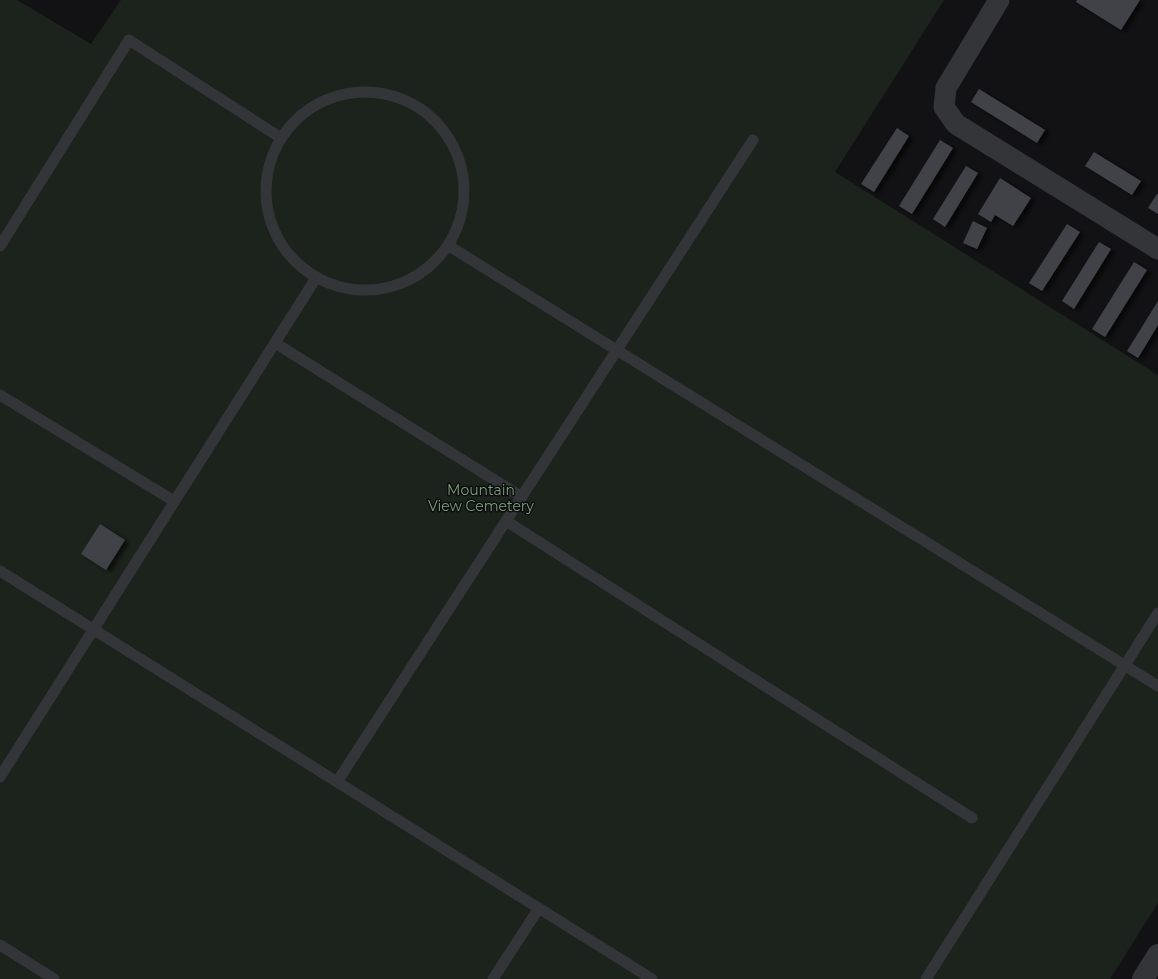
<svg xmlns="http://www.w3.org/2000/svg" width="1158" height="979" font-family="Montserrat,sans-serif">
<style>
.green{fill:#1c231c}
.building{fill:#414247;filter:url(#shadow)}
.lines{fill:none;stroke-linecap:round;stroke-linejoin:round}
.service{stroke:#333539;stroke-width:11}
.minor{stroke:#333539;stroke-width:21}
.tertiary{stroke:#333539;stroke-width:22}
.labels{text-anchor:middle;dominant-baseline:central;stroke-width:3;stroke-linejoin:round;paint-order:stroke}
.park-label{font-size:14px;fill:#7ca07a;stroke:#0d0d0f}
</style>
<defs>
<filter id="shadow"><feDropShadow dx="4.5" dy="2.5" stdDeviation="2" flood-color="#0009"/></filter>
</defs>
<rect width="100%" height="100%" fill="#121214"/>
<path class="green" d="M0,0H17L91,44L121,0H944L835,172L1158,375V903L1110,979H0Z"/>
<path class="building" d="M1077,0H1140L1121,30L1076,2Z
M979,89L1045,130L1037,143L971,102Z
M897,128L909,136L874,192L861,184Z
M940,140L953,148L912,214L899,206Z
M1094,152L1141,181L1132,195L1085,166Z
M966,166L978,173L945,227L933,219Z
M1000,178L1031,198L1013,226L995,215L991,222L978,214Z
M1157,194H1158V214L1148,208Z
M973,221L987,228L977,249L963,243Z
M1067,224L1080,232L1042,291L1029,283Z
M1099,242L1111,249L1074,309L1062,301Z
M1134,262L1147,270L1105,337L1092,329Z
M1158,301V325L1138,358L1127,351Z
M100,524L125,540L106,570L81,554Z"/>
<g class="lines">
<path class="service" d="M266 191a99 99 0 1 1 198 0a99 99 0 1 1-198 0Z
M753,140L506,521L972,818
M0,246L129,40L281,138
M449,246L1158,686
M275,343L522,497
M0,395L174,501
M0,571L652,979
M0,777L316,278
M337,782L506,521
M0,945L54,979
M493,979L539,908
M926,979L1158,613"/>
<path class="minor" d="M999,0L946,88L944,107L956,124L1158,249"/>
<path class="tertiary" d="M1143,979L1158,955"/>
</g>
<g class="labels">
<g class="park-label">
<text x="481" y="490">Mountain<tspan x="481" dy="16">View Cemetery</tspan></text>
</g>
</g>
</svg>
